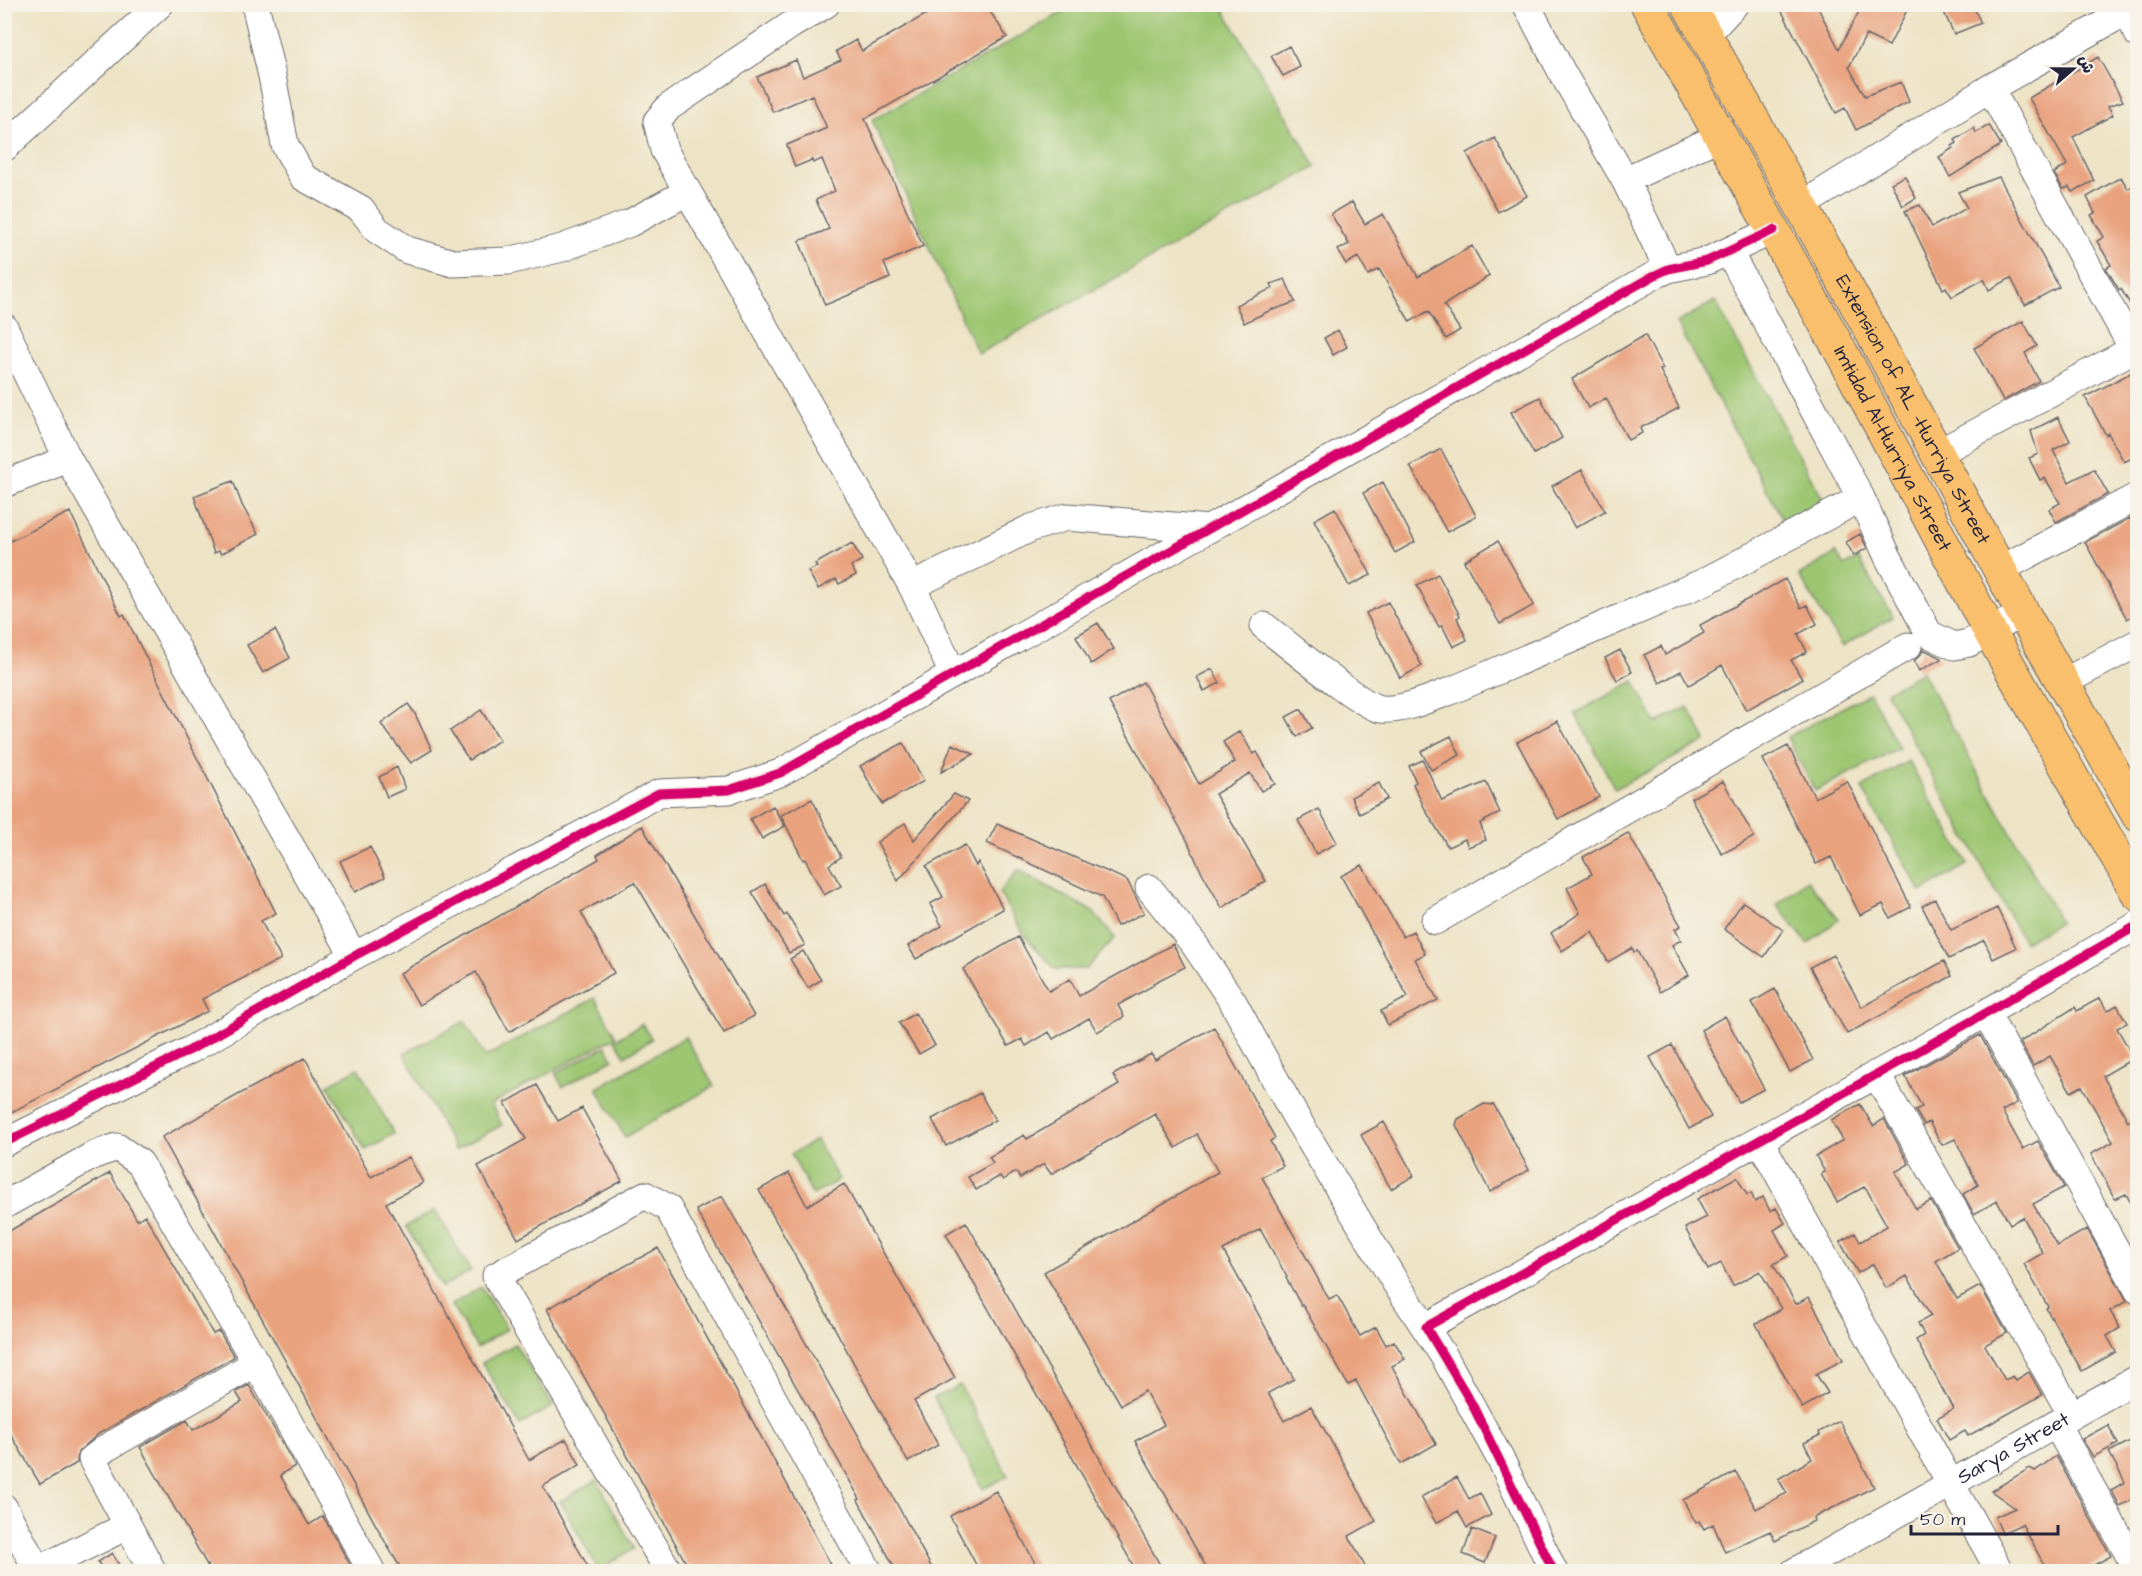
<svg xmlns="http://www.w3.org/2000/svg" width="2142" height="1576" font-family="'Architects Daughter','Playpen Sans Arabic',sans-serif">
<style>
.green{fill:#9dc672;stroke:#607456;stroke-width:1.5}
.building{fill:#e9a27e}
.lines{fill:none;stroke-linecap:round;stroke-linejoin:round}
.minor-casing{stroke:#69666b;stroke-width:29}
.major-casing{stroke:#69666b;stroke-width:35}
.minor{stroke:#fff;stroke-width:27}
.major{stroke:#f9bf6d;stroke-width:33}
.cycleway-casing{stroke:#f7f3e8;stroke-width:13}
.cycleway{stroke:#d6006c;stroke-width:9}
.labels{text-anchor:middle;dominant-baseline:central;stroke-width:6;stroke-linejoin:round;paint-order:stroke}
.street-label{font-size:20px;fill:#22223b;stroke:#f7f3e8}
</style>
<rect width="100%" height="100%" fill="#f7f3e8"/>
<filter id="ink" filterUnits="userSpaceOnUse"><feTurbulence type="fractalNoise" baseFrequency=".0167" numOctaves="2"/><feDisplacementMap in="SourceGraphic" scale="12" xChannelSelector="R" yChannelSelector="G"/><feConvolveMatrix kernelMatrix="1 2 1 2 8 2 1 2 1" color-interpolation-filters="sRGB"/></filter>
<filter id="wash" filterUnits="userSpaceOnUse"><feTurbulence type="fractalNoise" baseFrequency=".008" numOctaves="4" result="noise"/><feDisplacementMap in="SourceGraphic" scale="24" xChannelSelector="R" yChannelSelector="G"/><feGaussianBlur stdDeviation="1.35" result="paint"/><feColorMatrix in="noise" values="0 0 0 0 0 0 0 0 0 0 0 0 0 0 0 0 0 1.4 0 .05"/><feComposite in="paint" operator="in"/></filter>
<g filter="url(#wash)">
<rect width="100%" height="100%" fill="#ede3c5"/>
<path class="green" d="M1075,5H1221L1316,167L978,354L872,120Z
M1715,301L1826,505L1787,527L1676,323Z
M1836,553L1844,566L1858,558L1893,617L1842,647L1799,575Z
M1922,672L2060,922L2024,942L1886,692Z
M1634,681L1656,723L1688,707L1706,741L1615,789L1575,713Z
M1870,693L1899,748L1815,791L1787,737Z
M1908,761L1968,864L1921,892L1862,788Z
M1018,870L1092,911L1115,938L1086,969H1055L1025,936L999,893Z
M1807,880L1839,919L1808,944L1777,905Z
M595,998L616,1037L491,1104L502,1125L455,1150L404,1053L465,1021L485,1057Z
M642,1024L652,1039L625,1056L615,1040Z
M685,1037L714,1086L625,1137L597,1088Z
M606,1046L613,1059L563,1087L555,1073Z
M358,1068L394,1134L365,1150L328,1085Z
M816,1140L839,1180L813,1195L791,1154Z
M435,1210L471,1271L442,1287L406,1226Z
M481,1287L507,1329L477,1348L451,1305Z
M515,1344L553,1406L520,1425L482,1363Z
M960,1385L1008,1476L983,1489L934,1398Z
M597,1480L634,1549L609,1563L613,1571H599L560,1501Z"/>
<g id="blocks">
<path class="building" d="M944,4H985L1007,37L865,119L923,246L884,263L890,278L825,305L799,241L829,229L816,200L835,191L822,159L813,163L812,160L795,167L787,145L827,128L812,95L773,112L757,77L796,60L803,77L841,60L836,51L856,40L862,51Z
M1778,4H1816L1839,49L1863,4H1910L1889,46L1866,35L1849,67L1865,96L1901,82L1909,102L1856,130L1845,108L1836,113Z
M1955,4H1972L1981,23L1954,34L1943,10Z
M1289,46L1300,67L1283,76L1271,56Z
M2098,57L2123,101L2108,106L2113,115L2073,137L2094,181L2072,192L2069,187L2063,189L2054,173L2067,165L2029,98Z
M1989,125L2001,145L1950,177L1939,157L1953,148L1952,146L1957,143L1955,140L1974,128L1976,133Z
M1495,138L1527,196L1498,212L1467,153Z
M1905,176L1916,198L1903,206L1891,183Z
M1999,177L2059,287L2025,305L2011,278L1989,290L1984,279L1952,297L1946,287L1943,289L1905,211L1920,205L1932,227L1967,208L1958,192Z
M2121,177L2128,189L2138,183V317L2121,289L2119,290L2106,268L2111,265L2097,241L2104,237L2091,215L2095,213L2087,197Z
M1352,202L1365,224L1383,214L1418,277L1472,246L1489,276L1444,305L1460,330L1446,339L1428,311L1410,322L1379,269L1368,275L1358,257L1346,264L1338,250L1349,244L1331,214Z
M1285,279L1295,302L1273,310V309L1244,323L1236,305L1273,288L1271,284Z
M2023,321L2037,346L2025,353L2039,381L2003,401L1974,348Z
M1338,330L1347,347L1333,355L1324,338Z
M1645,335L1663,369L1660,370L1679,408L1640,428L1642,433L1628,440L1606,398L1588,408L1572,379Z
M2138,369V455L2124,462L2108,433L2106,435L2085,397Z
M1540,397L1562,438L1534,454L1511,412Z
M2058,417L2070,441L2053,450L2069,482L2094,469L2108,494L2056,522L2049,509L2060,503L2045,478L2040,480L2029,458L2038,454L2031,431Z
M1441,449L1476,516L1447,532L1410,466Z
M1582,470L1605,511L1575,528L1552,486Z
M233,481L242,505L258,534L221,554L219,551L214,553L194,496Z
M1383,482L1415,542L1395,553L1363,493Z
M1335,508L1371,575L1349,586L1314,520Z
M70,512L121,616L124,614L276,913L261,921L281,959L202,999L208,1011L4,1116V544Z
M2130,518L2138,532V613L2127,619L2085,542Z
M1860,534L1867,548L1854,556L1846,542Z
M1498,541L1534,605L1500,624L1464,561Z
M852,543L862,560L851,566L856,575L839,584L836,579L818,589L808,571L817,567L815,564Z
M1438,574L1460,616L1457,618L1467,640L1453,647L1442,625L1439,627L1417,585Z
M1785,579L1801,608L1807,605L1817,624L1798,634L1807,652L1791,660L1802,679L1746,710L1722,665L1689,685L1681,671L1660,683L1644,655L1661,646L1665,655L1704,633L1700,625Z
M1388,602L1422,666L1400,678L1366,613Z
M1098,623L1114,649L1091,664L1076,636Z
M275,630L290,658L263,673L247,645Z
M1923,649L1940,657L1941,659L1919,671L1914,661L1921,654Z
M1620,650L1632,672L1617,680L1605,658Z
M1212,669L1220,683L1204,691L1197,677Z
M1143,682L1199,784L1235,762L1223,742L1240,731L1253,754L1257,752L1275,784L1261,791L1250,773L1215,794L1266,881L1222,908L1199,867L1187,840L1109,702Z
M408,704L414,712L432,750L411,763L381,724Z
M1301,709L1312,728L1297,737L1286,717Z
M481,710L500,740L469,760L450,731Z
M1557,721L1599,797L1558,819L1517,742Z
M1451,736L1460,755L1431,770L1421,751Z
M903,743L924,781L882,804L860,766Z
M952,744L974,754L941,772Z
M1788,746L1815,798L1847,781L1911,907L1890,918L1883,904L1860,915L1831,857L1816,864L1763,759Z
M1423,760L1442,801L1486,782L1500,813L1480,823L1486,840L1468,847L1465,839L1448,847L1426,811L1413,784L1416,782L1409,766Z
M397,767L405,789L387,797L379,777Z
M1723,781L1754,837L1722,854L1691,798Z
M1379,783L1387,799L1360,814L1351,797Z
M954,794L968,801L898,881L877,842L905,823L914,840Z
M812,799L841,857L829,865L841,886L824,895L805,859L803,860L781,815Z
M773,806L785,826L762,839L750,819Z
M1319,809L1337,843L1316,854L1298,820Z
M997,824L1127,880L1144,913L1117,926L1102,897L987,843Z
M642,826L754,1016L724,1033L635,882L581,912L614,973L509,1032L476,972L419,1005L400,973L599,859L597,855Z
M1628,833L1681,926L1675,929L1681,940L1672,945L1689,975L1660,992L1637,951L1634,952L1632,948L1608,962L1592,932L1562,951L1551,933L1580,913L1567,888L1592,874L1583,857Z
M965,845L976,866L978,862L1003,909L916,959L908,946L942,926L930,904L943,897L926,866Z
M370,847L385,877L355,892L340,861Z
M1362,865L1403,937L1413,931L1425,954L1415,959L1438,1000L1388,1025L1381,1011L1408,997L1341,876Z
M765,884L784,916L787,914L805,945L789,953L752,892Z
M1935,899L1951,930L1997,908L2016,948L1993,959L1984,940L1949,959L1922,906Z
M1743,902L1783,930L1764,957L1724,929Z
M1018,937L1049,991L1070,979L1079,996L1173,944L1185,967L1153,983L1154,985L1118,1005L1124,1017L1097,1032L1089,1018L1053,1039L1049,1032L1026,1046L1022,1039L1008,1046L963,969Z
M803,951L821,980L808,988L790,959Z
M1833,955L1862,1007L1944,961L1952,976L1847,1034L1810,967Z
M1775,989L1813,1060L1790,1072L1752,1002Z
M2100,998L2107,1011L2117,1005L2127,1023L2117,1028L2134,1058L2103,1076L2128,1121L2138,1115V1216L2126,1194L2115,1199L2091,1154L2113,1142L2082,1086L2071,1092L2050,1056L2033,1066L2020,1042L2075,1007L2077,1011Z
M915,1013L935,1045L919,1054L899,1023Z
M1725,1016L1764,1089L1739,1102L1701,1030Z
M1214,1027L1275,1138L1270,1141L1283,1166L1262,1177L1329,1299L1337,1295L1360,1336L1376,1327L1386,1345L1394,1341L1405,1359L1392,1366L1436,1444L1401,1464L1356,1381L1348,1385L1302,1304L1301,1305L1286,1278L1287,1277L1260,1229L1223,1250L1294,1379L1268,1393L1284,1421L1311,1406L1376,1521L1349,1536L1368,1572H1209L1135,1441L1164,1425L1145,1391L1121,1405L1044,1272L1218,1172L1197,1134L1176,1148L1155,1114L1051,1174L1044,1164L1020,1178L1016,1172L1003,1180L1000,1176L976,1190L968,1177L993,1163L989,1157L1003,1149L1002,1148L1024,1135L1027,1139L1119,1085L1113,1075L1151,1054L1155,1060Z
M1980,1035L2017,1103L2002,1111L2023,1149L2038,1141L2064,1187L2033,1204L2057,1246L2087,1229L2127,1301L2110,1311L2120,1328L2107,1336L2116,1352L2082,1371L2046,1308L2048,1307L2024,1264L2043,1253L2023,1217L2010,1224L1997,1201L1974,1214L1963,1194L1978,1185L1955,1139L1942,1145L1929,1122L1924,1125L1915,1110L1922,1107L1905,1076Z
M1672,1045L1711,1117L1689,1129L1650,1057Z
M305,1058L371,1177L409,1157L423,1183L386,1203L529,1460L566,1439L580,1465L543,1486L591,1572H403L388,1547L162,1137Z
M537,1085L558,1121L582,1108L622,1181L518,1239L478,1166L526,1139L505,1103Z
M980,1093L995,1120L946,1146L932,1119Z
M1484,1104L1494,1105L1529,1170L1490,1192L1456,1125L1458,1119Z
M1860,1104L1873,1126L1884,1119L1909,1164L1895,1172L1916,1209L1931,1201L1958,1248L1936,1261L1957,1299L1980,1286L2007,1333L1985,1345L2005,1380L2013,1376L2016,1380L2029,1372L2042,1395L1968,1436L1965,1431L1949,1440L1937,1418L1953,1409L1916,1340L1924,1335L1918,1323L1931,1316L1907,1276L1886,1288L1873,1264L1858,1273L1840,1242L1855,1233L1860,1242L1887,1226L1868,1192L1864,1187L1837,1202L1821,1174L1825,1172L1816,1156L1843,1140L1831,1120Z
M1384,1122L1414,1176L1391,1189L1361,1135Z
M110,1173L137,1220L145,1215L213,1334L219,1331L234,1357L98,1434L78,1452L77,1463L40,1484L4,1423V1234Z
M789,1173L807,1206L844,1184L955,1378L914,1401L938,1445L908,1462L759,1190Z
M1737,1177L1747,1195L1751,1193L1755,1202L1763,1197L1770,1211L1776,1208L1785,1223L1774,1230L1788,1256L1773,1264L1796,1304L1809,1297L1843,1360L1816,1374L1828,1393L1802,1408L1756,1324L1781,1309L1760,1271L1733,1286L1721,1263L1708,1270L1685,1228L1707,1217L1697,1199Z
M722,1196L886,1484L934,1572H897L858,1500L860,1499L696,1210Z
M966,1222L1164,1572H1137L946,1234Z
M658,1248L835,1572H691L547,1309Z
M249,1385L295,1466L280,1475L309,1525L323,1516L354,1572H211L140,1447L187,1420L193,1430L242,1402L236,1392Z
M1839,1421L1874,1487L1813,1518L1814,1521L1775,1541L1770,1531L1725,1552L1713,1524L1704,1529L1699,1521L1696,1523L1683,1500L1736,1472L1756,1509L1787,1493L1778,1479L1812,1459L1804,1443L1820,1435L1819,1432Z
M2108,1425L2118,1444L2093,1457L2082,1439Z
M2138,1437V1505L2134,1499L2120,1506L2111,1490L2125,1482L2109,1452Z
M2056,1456L2111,1556L2081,1572H2048L2022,1524L2002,1533L1995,1517L2015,1508L1991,1491L2030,1468L2035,1471Z
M1457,1477L1469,1499L1480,1493L1491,1515L1467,1528L1458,1511L1436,1523L1421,1497Z
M996,1491L1040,1572H980L950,1516Z
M1472,1529L1495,1538L1485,1563L1463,1554Z
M112,1553L123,1572H104L98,1562Z"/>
</g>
</g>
<g filter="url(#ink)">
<use href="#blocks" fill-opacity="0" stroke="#69666b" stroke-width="1.5"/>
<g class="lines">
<defs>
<g id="minor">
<path d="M255,4L272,76L285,145L303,177L361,209L377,230L407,250L453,263L508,261L562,248L630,223L687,192"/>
<path d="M826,4L791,25L669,107L657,121L664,150L912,586L953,674"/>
<path d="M1526,4L1564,76L1625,180L1668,269"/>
<path d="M2123,4L2138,34"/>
<path d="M1706,35L1735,4"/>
<path d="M1990,88L2133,349"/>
<path d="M4,148L160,4"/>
<path d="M1625,180L1721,136"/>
<path d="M1802,205L1990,88L2138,5"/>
<path d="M1729,252L1861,498L1888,557L1929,634L1954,646L1969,643L2023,613"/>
<path d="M4,327L68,459L354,956"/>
<path d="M1936,454L2138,347"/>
<path d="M4,484L68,459"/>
<path d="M2001,569L2138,496"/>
<path d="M912,586L1031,528L1067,517L1209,529"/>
<path d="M1264,626C1285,642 1362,707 1381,709C1403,711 1428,699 1448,692L1704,582L1861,498"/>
<path d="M2062,683L2138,643"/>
<path d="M1149,888L1194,944L1233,1002L1294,1114L1395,1282L1445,1358L1503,1464L1554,1572"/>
<path d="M1435,921L1908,646"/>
<path d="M1986,1013L2138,1290"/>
<path d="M1876,1074L2072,1415"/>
<path d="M1760,1141L2000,1572"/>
<path d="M4,1143L190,1050L354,956L659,793L729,790L780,773L1653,276L1668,269L1707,261L1774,230"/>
<path d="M4,1205L94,1155L117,1147L140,1163L256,1363L372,1572"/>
<path d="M1426,1327L1986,1013L2138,925"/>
<path d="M2056,1424L2138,1571"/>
<path d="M4,1508L37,1569"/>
<path d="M34,1572L127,1526"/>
<path d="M153,1572L92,1459L106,1448L256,1363"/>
<path d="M669,1572L496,1276L645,1195L668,1208L869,1572"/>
<path id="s1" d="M1794,1572L2138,1378"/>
</g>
<g id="major">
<path id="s2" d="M1647,4L1845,359L1990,632L2138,894"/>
<path id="s3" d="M1688,4L1870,329L2023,613L2138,815"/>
</g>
</defs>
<use href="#minor" class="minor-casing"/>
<use href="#major" class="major-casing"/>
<use href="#minor" class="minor"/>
<use href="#major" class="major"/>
<defs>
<path id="cycleway" d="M4,1143L190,1050L354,956L659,793L729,790L780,773L1653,276L1668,269L1707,261L1774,230
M1554,1572L1472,1404L1426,1327L1986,1013L2138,925"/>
</defs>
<use href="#cycleway" class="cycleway-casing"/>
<use href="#cycleway" class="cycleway"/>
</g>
</g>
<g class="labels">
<g class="street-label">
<text stroke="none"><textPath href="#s3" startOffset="464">Extension of AL -Hurriya Street</textPath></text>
<text stroke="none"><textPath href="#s2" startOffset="508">Imtidad Al-Hurriya Street</textPath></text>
<text stroke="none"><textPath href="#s1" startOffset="252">Sarya Street</textPath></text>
</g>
</g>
<rect width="2142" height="1576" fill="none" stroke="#f7f3e8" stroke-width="24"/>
<g transform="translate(2073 69) rotate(70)" stroke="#f7f3e8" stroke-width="4.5" paint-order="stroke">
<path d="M0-4.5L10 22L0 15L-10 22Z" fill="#22223b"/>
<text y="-9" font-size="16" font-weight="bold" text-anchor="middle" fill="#22223b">ش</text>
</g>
<path d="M1911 1525v9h147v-9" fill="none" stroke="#22223b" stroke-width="3"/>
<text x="1920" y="1525" font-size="18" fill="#22223b" stroke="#f7f3e8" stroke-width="4.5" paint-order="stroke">50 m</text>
</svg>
